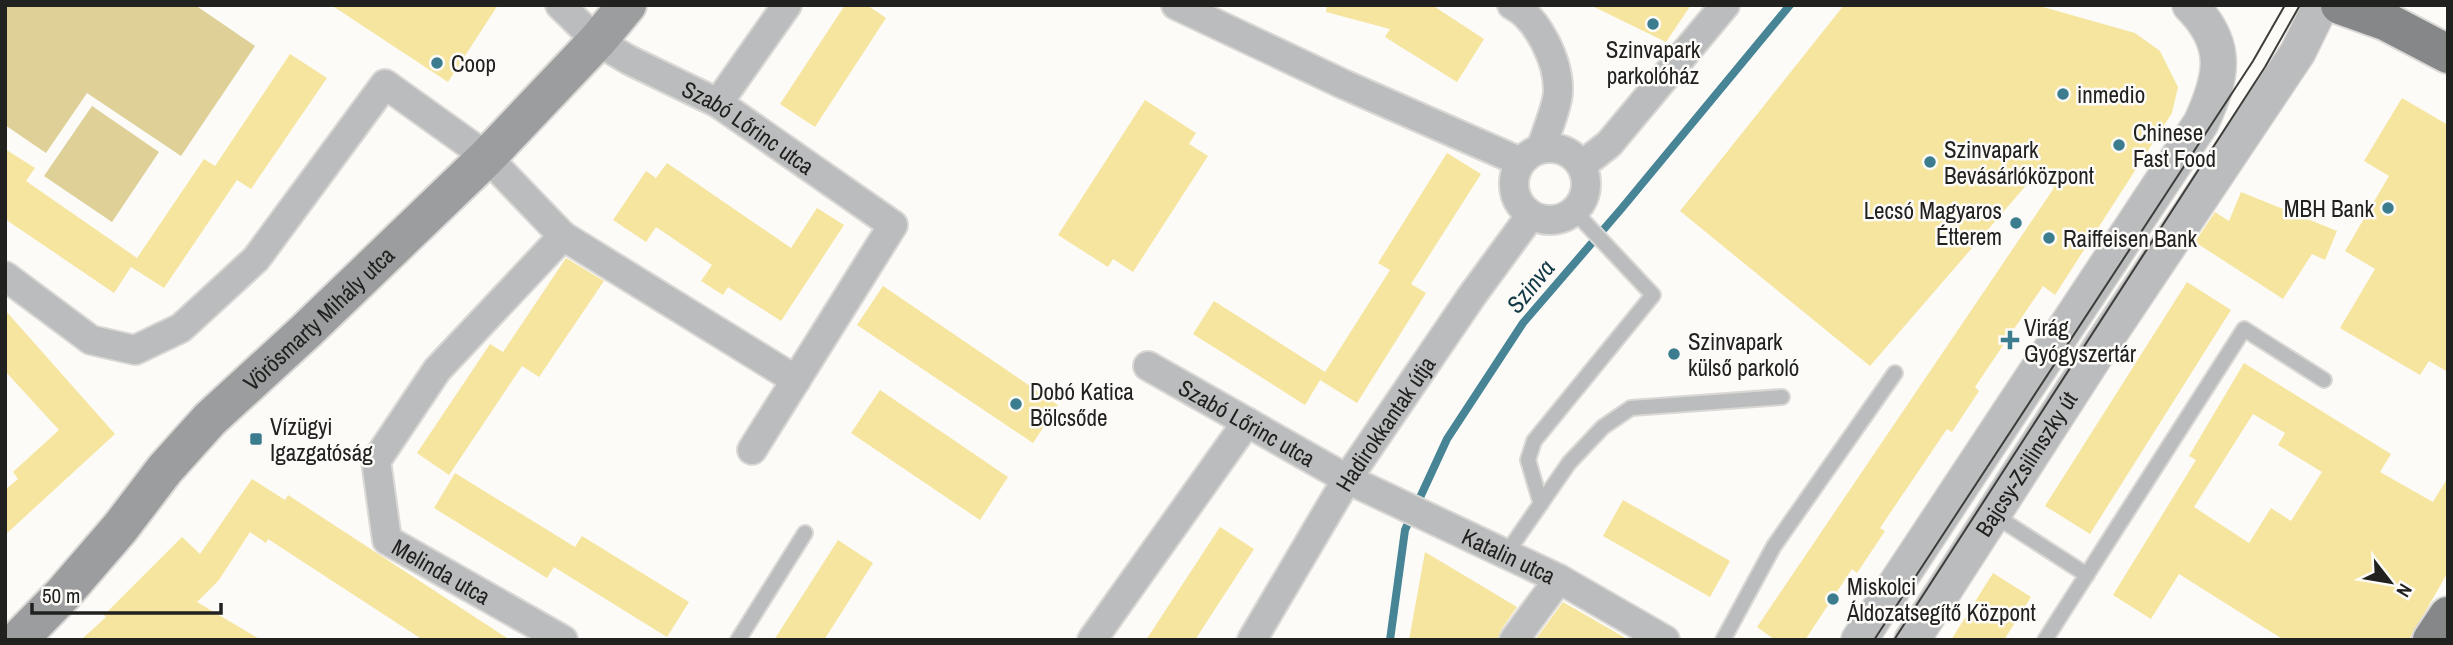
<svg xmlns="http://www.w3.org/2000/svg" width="2453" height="645" font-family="'Archivo Narrow',sans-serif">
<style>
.green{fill:#ded096}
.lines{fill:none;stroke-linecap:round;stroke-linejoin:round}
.stream{stroke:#468496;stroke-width:8}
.building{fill:#f6e59e;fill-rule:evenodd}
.service-casing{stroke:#d9d8d5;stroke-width:18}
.minor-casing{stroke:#d9d8d5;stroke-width:32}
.tertiary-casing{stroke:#d9d8d5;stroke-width:38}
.secondary-casing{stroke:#d9d8d5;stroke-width:42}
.primary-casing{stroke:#d9d8d5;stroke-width:42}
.service{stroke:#bbbcbd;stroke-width:14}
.minor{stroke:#bbbcbd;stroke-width:28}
.tertiary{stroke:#bbbcbd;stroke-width:35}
.secondary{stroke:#9b9d9e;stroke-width:38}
.primary{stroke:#858788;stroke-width:38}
.tram{stroke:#3d3d3b;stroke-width:2}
.poi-dot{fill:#3c7c8f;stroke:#fcfbf8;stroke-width:2.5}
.labels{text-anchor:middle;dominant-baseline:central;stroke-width:5;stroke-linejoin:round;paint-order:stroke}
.poi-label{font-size:23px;fill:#212120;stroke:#fcfbf8;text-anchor:start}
.street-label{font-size:23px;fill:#212120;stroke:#fcfbf8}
.water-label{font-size:24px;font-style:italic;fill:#113945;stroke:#fcfbf8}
</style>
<rect width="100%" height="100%" fill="#fcfbf8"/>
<path class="green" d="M5,5H195L255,46L181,156L87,93L46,153L5,125Z
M92,106L159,152L112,222L44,176Z"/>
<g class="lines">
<path class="stream" d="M1390,640L1405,530L1447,439L1523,323L1622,208L1790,5"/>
</g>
<path class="building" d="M331,5H498L448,82Z
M845,5H867L886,18L815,127L780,104Z
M1327,5H1432L1484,39L1457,82L1385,37L1390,29L1326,12Z
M1590,5H1691L1666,42Z
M1844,5H2036L2135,33L2160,51L2178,87L2172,113L2055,295L2043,286L1975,387L1979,391L1952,432L1947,429L1880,528L1885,531L1857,573L1852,569L1805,640H1775L1757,627L2054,188L2036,174L1870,366L1680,211Z
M290,54L327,78L251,189L237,180L164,288L131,267L114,293L5,219V149L35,168L26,181L137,258L204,159L215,166Z
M2402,98L2448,125V372L2429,361L2420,375L2340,328L2375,269L2345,251L2389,176L2364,161Z
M1145,100L1196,133L1189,144L1208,156L1133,272L1113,259L1108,267L1058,235Z
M1447,153L1481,174L1411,284L1426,293L1357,403L1320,380L1390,270L1378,263Z
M667,163L791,248L817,208L844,225L781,321L728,287L723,295L701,281L712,265L656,227L646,242L613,220L646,171L656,178Z
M2241,192L2337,231L2325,260L2312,254L2283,299L2195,242L2215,212L2229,221Z
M566,258L604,281L539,377L522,366L449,475L417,453L490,344L503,352Z
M2187,282L2231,310L2090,534L2045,506Z
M883,286L1058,405L1033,443L857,325Z
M1214,301L1325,372L1305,405L1193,334Z
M5,310L115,434L5,535V490L18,479L13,472L59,430L5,371Z
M2244,363L2391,454L2380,472L2433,502L2448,477V572L2409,640H2284L2179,574L2151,619L2113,595L2196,460L2189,456ZM2253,414L2285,433L2278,445L2322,472L2291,521L2271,508L2249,543L2194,507Z
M880,390L1008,477L980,520L851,433Z
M455,473L575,547L582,536L689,602L667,637L554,567L547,578L434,508Z
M252,479L285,500L288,495L510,640H423L268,539L266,543L250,532L219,580L197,602L261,640H81L106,617L104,615L182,537L200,554Z
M1623,500L1730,561L1710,597L1603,536Z
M1220,527L1254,549L1195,640H1146Z
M838,540L873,563L840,615L824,640H774Z
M1425,552L1517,607L1501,630L1498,640H1409Z
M1993,573L2031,597L2004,640H1951Z
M1563,602L1629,640H1535Z"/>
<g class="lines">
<defs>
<path id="service" d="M1541,504L1528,460L1534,441L1653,295L1575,212
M1994,515L2087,575
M1506,554L1569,463L1603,427L1631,408L1782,397
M738,640L805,533
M1723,640L1774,546L1895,373
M2045,640L2244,329L2324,380"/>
<g id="minor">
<path id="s1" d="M560,5L597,41L629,60L718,103L893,225L752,450"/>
<path d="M1176,5L1343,84L1521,162"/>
<path d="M1512,5C1538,18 1558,61 1558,89C1559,102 1546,134 1541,148"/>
<path d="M718,103L787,5"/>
<circle cx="1550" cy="184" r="36"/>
<path d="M1582,165L1609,144L1725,5"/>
<path id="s2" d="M563,236L437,370L376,461L387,540L563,640"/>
<path d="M5,276L91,340L135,350L181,328L256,259L385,84L487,157L563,236L796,380"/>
<path id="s3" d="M1148,366L1347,479L1559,579L1665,640"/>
<path d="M1092,640L1247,422"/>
<path id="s4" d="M1252,640L1347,479L1471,297L1531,215"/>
<path d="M1514,640L1559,579"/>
</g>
<g id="tertiary">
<path d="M1859,640L2201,123C2222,77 2230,45 2190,5"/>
<path id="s5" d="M1912,640L2104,342L2298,52L2321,5"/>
</g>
<g id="secondary">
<path id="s6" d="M18,640L64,593L120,528L165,469L210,419L306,331L487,157L597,41L627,5"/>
</g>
<path id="primary" d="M2340,5L2385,21L2448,54
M2432,640L2448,616"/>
</defs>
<use href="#service" class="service-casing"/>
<use href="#minor" class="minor-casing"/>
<use href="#tertiary" class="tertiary-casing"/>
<use href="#secondary" class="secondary-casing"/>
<use href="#primary" class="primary-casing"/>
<use href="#service" class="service"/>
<use href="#minor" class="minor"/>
<use href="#tertiary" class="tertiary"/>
<use href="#secondary" class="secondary"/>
<use href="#primary" class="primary"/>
<path class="tram" d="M1874,640L2253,61L2285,5
M1894,640L2265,67L2300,5"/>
</g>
<g class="poi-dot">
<circle cx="1653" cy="24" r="7"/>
<circle cx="437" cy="63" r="7"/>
<circle cx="2063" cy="94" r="7"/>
<circle cx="2119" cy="145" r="7"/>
<circle cx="1930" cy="162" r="7"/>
<circle cx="2388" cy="208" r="7"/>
<circle cx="2016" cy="223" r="7"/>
<circle cx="2049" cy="238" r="7"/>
<path d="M2006.5 329.5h7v7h7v7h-7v7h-7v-7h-7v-7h7z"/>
<circle cx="1674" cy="354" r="7"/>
<circle cx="1016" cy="404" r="7"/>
<rect x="249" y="432" width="14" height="14" rx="3.5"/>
<circle cx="1833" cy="599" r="7"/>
</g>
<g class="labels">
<g class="poi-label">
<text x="1653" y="49" text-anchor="middle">Szinvapark<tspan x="1653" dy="26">parkolóház</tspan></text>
<text x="451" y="63">Coop</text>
<text x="2077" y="94">inmedio</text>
<text x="2133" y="132">Chinese<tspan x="2133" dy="26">Fast Food</tspan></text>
<text x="1944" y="149">Szinvapark<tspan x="1944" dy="26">Bevásárlóközpont</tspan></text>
<text x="2374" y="208" text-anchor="end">MBH Bank</text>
<text x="2002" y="210" text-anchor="end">Lecsó Magyaros<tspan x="2002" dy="26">Étterem</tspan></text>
<text x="2063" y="238">Raiffeisen Bank</text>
<text x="2024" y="327">Virág<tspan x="2024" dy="26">Gyógyszertár</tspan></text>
<text x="1688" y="341">Szinvapark<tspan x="1688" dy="26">külső parkoló</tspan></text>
<text x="1030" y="391">Dobó Katica<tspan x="1030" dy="26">Bölcsőde</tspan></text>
<text x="270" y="426">Vízügyi<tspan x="270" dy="26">Igazgatóság</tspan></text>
<text x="1847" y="586">Miskolci<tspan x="1847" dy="26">Áldozatsegítő Központ</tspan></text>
</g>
<g class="street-label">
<text stroke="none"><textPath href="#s1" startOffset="226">Szabó Lőrinc utca</textPath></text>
<text stroke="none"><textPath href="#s6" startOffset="441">Vörösmarty Mihály utca</textPath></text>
<text stroke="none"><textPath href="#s3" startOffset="114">Szabó Lőrinc utca</textPath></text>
<text stroke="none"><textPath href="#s4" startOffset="254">Hadirokkantak útja</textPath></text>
<text stroke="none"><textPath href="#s5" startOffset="210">Bajcsy-Zsilinszky út</textPath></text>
<text stroke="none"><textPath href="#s3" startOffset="408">Katalin utca</textPath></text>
<text stroke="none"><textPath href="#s2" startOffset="436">Melinda utca</textPath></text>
</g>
<g class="water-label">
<text transform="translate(1530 286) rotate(-51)">Szinva</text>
</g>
</g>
<rect width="2453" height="645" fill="none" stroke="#212120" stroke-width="14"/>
<g transform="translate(2390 582) rotate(121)" stroke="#fcfbf8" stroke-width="5" paint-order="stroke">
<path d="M0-5L12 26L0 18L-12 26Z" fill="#212120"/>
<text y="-10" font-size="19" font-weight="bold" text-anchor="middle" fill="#212120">N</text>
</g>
<path d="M32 603v10h189v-10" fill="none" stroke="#212120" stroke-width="3.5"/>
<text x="42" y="603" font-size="21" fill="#212120" stroke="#fcfbf8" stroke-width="5" paint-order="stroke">50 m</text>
</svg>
